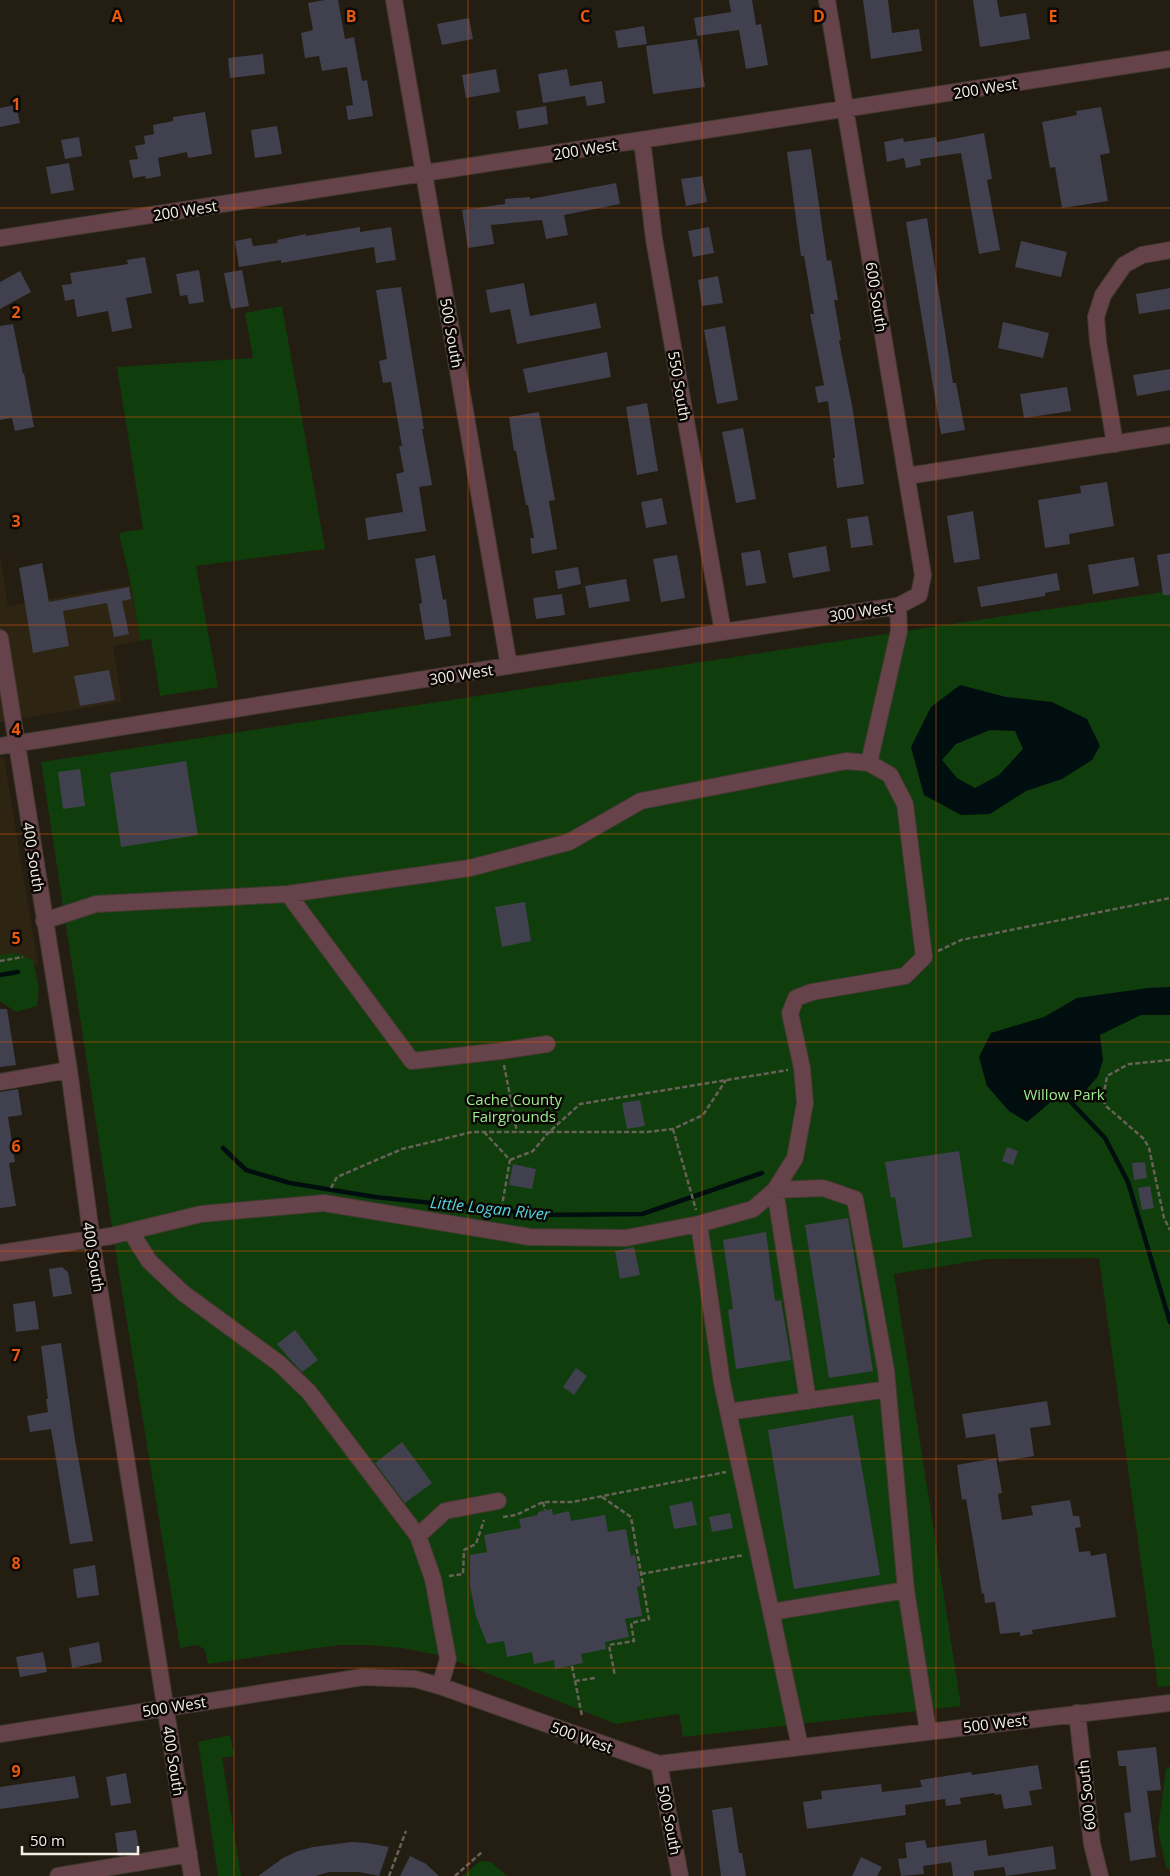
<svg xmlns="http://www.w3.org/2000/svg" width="1170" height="1876" font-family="'Open Sans',sans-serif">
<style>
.built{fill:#2e2412}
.green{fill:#103d0c}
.water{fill:#010e0f;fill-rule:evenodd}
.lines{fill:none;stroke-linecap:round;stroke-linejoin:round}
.stream{stroke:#010e0f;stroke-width:4.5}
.building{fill:#40404e}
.minor-casing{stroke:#413a2f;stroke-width:18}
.path{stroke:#686157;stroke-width:2.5;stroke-dasharray:5 2.5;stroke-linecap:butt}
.minor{stroke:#66424a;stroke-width:16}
.grid{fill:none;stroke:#e8590c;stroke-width:1;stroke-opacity:0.55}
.labels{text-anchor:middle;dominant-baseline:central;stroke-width:5;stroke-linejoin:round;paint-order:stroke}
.street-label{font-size:15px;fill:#f4efe7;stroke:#0b0804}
.park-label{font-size:15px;fill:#9cec92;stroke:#0b0804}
.water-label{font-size:16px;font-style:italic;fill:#52d6e4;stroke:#0b0804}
.grid-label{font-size:16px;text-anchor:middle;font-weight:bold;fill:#e8590c;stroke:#0b0804;stroke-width:5;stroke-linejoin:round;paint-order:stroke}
</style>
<rect width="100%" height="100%" fill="#241d11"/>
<path class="built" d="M0,555L8,606L131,585L140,641L113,646L122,702L0,722Z
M4,757L38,964L0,970V758Z"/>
<path class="green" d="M282,306L325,549L196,566L218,687L160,696L151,639L140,641L131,585L119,533L143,529L117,367L253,358L245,313Z
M1170,591V1686L1158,1687L1099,1258L986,1259L894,1274L961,1706L683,1737L679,1714L616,1724L461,1663L438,1655L402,1648L370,1645H339L208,1664L205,1650L198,1645L180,1648L119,1273L41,762Z
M15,953L33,960L39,989L37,1006L16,1012L0,1001V955Z
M230,1735L234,1756L222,1758L241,1876H218L198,1742Z
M1170,1766V1870L1166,1868L1158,1829L1166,1769Z
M480,1861L491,1862L507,1876H463Z"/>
<path class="water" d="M960,685L1006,697L1052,702L1087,719L1100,746L1092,760L1062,779L1026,791L990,814L961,815L924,795L911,747L931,707ZM990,730L1015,731L1023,749L999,775L975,788L957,778L942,760L956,744Z
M1170,987V1015H1141L1100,1035L1103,1060L1098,1076L1081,1096L1052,1101L1027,1122L1009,1111L987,1086L979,1057L991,1033L1044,1017L1077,998L1148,988Z"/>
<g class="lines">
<path class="stream" d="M0,975L18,972
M1065,1096L1105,1138L1128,1182L1170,1322
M223,1148L246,1170L290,1183L375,1197L545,1215L642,1214L762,1173"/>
</g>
<path class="building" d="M325,0H338L345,39L354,37L362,81L367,80L373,116L348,120L346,106L353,105L347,67L322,71L319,56L305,58L301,33L313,30L308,3Z
M729,0H752L756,25L761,24L768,65L746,69L739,30L697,36L694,18L731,12Z
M863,0H888L892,33L919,29L922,51L871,59Z
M973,0H997L1000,17L1026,13L1030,39L980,47Z
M469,18L473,39L442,45L437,24Z
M644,26L647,44L618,48L615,31Z
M697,39L705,87L653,94L646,46Z
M263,54L265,74L230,78L228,58Z
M496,69L500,92L466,98L462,75Z
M567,69L570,86L602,81L605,103L587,106L585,96L543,103L538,74Z
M16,105L20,123L0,127V108Z
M546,106L548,124L519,129L516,111Z
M1101,107L1110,153L1100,155L1108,201L1062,208L1055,167L1050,168L1042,122L1077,115L1076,111Z
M205,112L212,154L188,158L187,152L158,158L161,176L146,179L145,176L133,178L129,160L138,159L135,146L145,144L144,136L154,134L153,125L173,121V117Z
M277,126L282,154L255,158L251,130Z
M984,133L992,179L987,180L1000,250L979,254L961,153L920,159L921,165L906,168L904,158L887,162L884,142L903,138L904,142L936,137L937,142Z
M79,137L82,156L65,159L61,140Z
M811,149L827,261L831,260L838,300H834L841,340L839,341L852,405L864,484L837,488L833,458H835L828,401L818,403L815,387L824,385L810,314H814L804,256H801L787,152Z
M69,163L74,190L51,194L46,167Z
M702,176L707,202L686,206L681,179Z
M616,183L620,204L564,215L568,235L546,239L542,220L491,225L494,244L468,248L462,210L505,204V199L530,197V199Z
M927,218L953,383H956L965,430L941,434L906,222Z
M360,227V232L391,227L396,260L376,263L374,247L281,263V260L239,267L235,241L251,238L253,246L278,243L277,240L306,234V236Z
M709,227L714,253L693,257L688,231Z
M1021,241L1067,252L1061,277L1015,267Z
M145,257L152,293L126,298L132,328L112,332L108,311L77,317L74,299L65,301L62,285L72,284L70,273L128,264L127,260Z
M199,270L204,302L189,304L187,295L180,296L176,274Z
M242,270L249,306L231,309L224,273Z
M20,271L31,292L0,309V282Z
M718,276L723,303L702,306L698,280Z
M524,283L530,316L596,303L601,328L517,344L510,309L490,313L486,290Z
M401,287L424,429H422L432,485L419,487L426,531L368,540L365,518L403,512L396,474L404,472L399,446H402L391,382L383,383L379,361L387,359L376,290Z
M1170,288V309L1139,314L1136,294Z
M1003,322L1049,333L1043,358L998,348Z
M13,324L23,374L24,373L34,427L15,431L12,418L0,420V326Z
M725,326L738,400L717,404L704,330Z
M607,352L611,377L528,393L523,369Z
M1170,369V390L1137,396L1133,375Z
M1067,387L1071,411L1024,418L1020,394Z
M647,403L658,471L637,475L626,407Z
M539,412L555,500L549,501L557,549L532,554L530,538H534L528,505H526L516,451H514L509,417Z
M743,428L756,499L736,503L722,432Z
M1107,482L1114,526L1069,534L1070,544L1045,548L1038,500L1081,493L1080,486Z
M662,498L667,524L646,528L641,502Z
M973,511L980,559L954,563L947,516Z
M868,516L873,545L851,548L847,519Z
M826,546L830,571L793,578L788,553Z
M760,550L766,583L746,586L741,553Z
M1170,553V595H1163L1157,555Z
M435,555L443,600L446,599L451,636L425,640L419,604L422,603L415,559Z
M677,555L685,598L661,602L653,559Z
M1134,557L1139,586L1093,594L1088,565Z
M42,563L49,602L129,587L131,599L122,601L129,634L114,637L107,603L63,611L69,646L33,653L19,568Z
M578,567L581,584L558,589L555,571Z
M1057,573L1060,590L1045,593V596L981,607L977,587Z
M626,579L630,601L589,608L585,586Z
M562,594L565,615L536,619L533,598Z
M109,670L115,700L80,706L74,676Z
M186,761L198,835L121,847L110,773Z
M80,769L85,806L63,809L58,772Z
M525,902L531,941L502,947L495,907Z
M0,1009H7L16,1065L0,1067Z
M18,1089L22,1115L8,1117L15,1162L9,1163L16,1206L0,1208V1092Z
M640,1100L645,1126L627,1129L622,1103Z
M1007,1147L1018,1151L1013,1165L1002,1161Z
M959,1151L972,1237L903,1248L895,1197L891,1198L885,1162Z
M1145,1162L1147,1178L1134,1180L1132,1163Z
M513,1164L536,1169L532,1189L509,1185Z
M1150,1186L1154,1208L1142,1210L1138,1188Z
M848,1218L873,1371L829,1378L805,1225Z
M766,1232L775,1301L781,1300L791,1360L736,1369L728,1310L733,1309L723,1240Z
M634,1247L640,1275L620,1279L615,1251Z
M62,1267L68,1272L72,1294L53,1297L49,1269Z
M35,1301L39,1329L16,1332L13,1304Z
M295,1330L318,1360L302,1372L289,1358L277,1344Z
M61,1343L75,1440L93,1541L70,1544L51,1429L30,1432L27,1416L48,1412L46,1399H48L41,1346Z
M576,1368L587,1376L574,1395L563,1387Z
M1047,1401L1051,1425L1030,1428L1034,1456L999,1462L995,1434L966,1438L962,1414Z
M853,1415L880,1575L794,1589L768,1430Z
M402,1442L432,1483L405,1503L375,1463Z
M996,1458L1002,1493L998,1494L1002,1520L1033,1515L1031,1506L1070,1500L1073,1516H1079L1081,1527L1075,1528L1079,1552L1090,1551L1091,1556L1106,1553L1116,1617L1032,1630L1033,1634L1020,1636V1632L1000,1634L995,1602L985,1603L984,1593L982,1594L966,1499L962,1500L957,1465Z
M692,1501L697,1525L674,1529L669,1506Z
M552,1509L553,1515L569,1511L571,1521L605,1515L608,1532L626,1529L631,1556L635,1555L641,1586L637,1587L642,1616L625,1619L629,1637L605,1642L606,1649L581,1654L583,1663L555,1669L554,1660L534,1664L532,1652L507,1657L504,1641L487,1644L476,1616L470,1586V1555L487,1552L484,1535L521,1528L519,1519L538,1515V1512Z
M730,1513L733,1528L712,1532L709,1517Z
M95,1565L99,1595L77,1598L73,1569Z
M99,1642L102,1662L72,1668L69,1648Z
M43,1652L47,1672L20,1677L16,1657Z
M1156,1747L1161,1790L1147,1791L1156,1857L1130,1861L1124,1813L1131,1812L1126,1766H1119L1117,1751Z
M1038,1765L1042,1789L1029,1791L1032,1805L1004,1809L1001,1794L995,1795L994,1793L960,1798L961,1804L946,1806L945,1799L905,1805L906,1815L807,1829L803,1802L822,1799L821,1791L881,1784L882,1792L922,1787L920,1780L971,1772L972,1775Z
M126,1773L131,1803L111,1806L106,1777Z
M75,1776L79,1798L0,1809V1787Z
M732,1807L739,1853H742L746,1876H721L712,1810Z
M136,1830L140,1852L118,1856L115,1833Z
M925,1840L927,1848L986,1840L988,1856L1053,1846L1056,1869L1006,1876L1004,1867L974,1871V1876H953L951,1862L923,1866L924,1874L901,1876L898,1859L907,1858L905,1843Z
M351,1842L367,1843L389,1847L379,1876L359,1872H329L316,1876H258L283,1858L298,1851L313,1847Z
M410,1856L426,1864L439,1876H400Z
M861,1857L882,1867L877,1876H852Z"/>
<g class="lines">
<defs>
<path id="minor" d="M394,0L509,666
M642,140L654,239L723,632
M0,238L1170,59
M1115,444L1098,342L1096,317L1103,295L1124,265L1142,255L1170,250
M907,476L1170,435
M0,638L69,1070L93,1249L192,1876
M0,746L723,632L898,606L919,595L923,575L827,0
M869,763L899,631L898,606
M288,894L412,1061L501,1051L547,1044
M0,1082L69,1070
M699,1224L722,1383L800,1747
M131,1232L149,1261L183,1293L280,1364L309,1392L418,1536L433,1579L448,1659L440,1686
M0,1253L111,1236L201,1214L324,1203L530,1237L626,1238L699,1224L753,1209L775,1190L795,1158L805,1103L802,1068L790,1013L796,998L812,992L905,976L924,957L905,804L890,775L869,763L846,761L641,801L569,842L470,868L288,894L96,904L44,921
M808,1401L775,1190L823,1188L855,1199L886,1370L906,1590L928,1731
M728,1412L888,1389
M418,1536L445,1511L498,1501
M771,1612L906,1590
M1077,1713L1092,1844L1100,1876
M0,1734L363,1677L415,1679L440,1686L659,1764L1170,1703
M659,1764L680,1876
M58,1876L189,1854"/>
</defs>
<use href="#minor" class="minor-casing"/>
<path class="path" d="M938,951L961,940L1170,898
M0,961L23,957
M1170,1060L1129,1064L1107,1076L1103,1099L1106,1106L1144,1139L1149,1148L1164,1218L1170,1230
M504,1065L517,1132
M673,1129L696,1210
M484,1132L510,1160L500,1217
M510,1160L533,1151L548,1133L580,1104L788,1070
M331,1188L337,1177L402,1149L472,1132H647L673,1129L703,1115L726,1080
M602,1497L631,1517L649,1619L631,1623L634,1641L609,1645L615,1676
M543,1502L545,1510
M503,1517L516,1515L543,1502H572L726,1472
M641,1574L744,1555
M449,1576L463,1574L464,1550L476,1544L484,1520
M572,1666L582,1716
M575,1681L595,1678
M389,1876L406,1831
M455,1876L482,1852"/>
<use href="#minor" class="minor"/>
</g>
<path class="grid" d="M234,0V1876M468,0V1876M702,0V1876M936,0V1876M0,208H1170M0,417H1170M0,625H1170M0,834H1170M0,1042H1170M0,1251H1170M0,1459H1170M0,1668H1170"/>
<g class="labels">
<g class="street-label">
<text transform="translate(985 88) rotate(-9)">200 West</text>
<text transform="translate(585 149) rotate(-9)">200 West</text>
<text transform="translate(185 210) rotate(-9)">200 West</text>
<text transform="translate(877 297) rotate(81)">600 South</text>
<text transform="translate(452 333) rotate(80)">500 South</text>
<text transform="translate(680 386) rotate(80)">550 South</text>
<text transform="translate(861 611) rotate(-9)">300 West</text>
<text transform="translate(461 674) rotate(-9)">300 West</text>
<text transform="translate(34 857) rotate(81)">400 South</text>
<text transform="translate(94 1257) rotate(81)">400 South</text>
<text transform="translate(174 1706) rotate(-9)">500 West</text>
<text transform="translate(995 1723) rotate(-7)">500 West</text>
<text transform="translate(582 1737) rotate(20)">500 West</text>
<text transform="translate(174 1761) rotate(81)">400 South</text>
<text transform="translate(1086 1795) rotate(-96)">600 South</text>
<text transform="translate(670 1820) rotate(79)">500 South</text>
</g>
<g class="park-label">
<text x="1064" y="1094">Willow Park</text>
<text x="514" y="1099">Cache County<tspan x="514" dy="17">Fairgrounds</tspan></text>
</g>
<g class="water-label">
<text transform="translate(490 1208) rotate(6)">Little Logan River</text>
</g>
</g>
<g class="grid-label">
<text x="117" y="22">A</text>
<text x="351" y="22">B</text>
<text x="585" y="22">C</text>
<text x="819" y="22">D</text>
<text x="1053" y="22">E</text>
<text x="16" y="110">1</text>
<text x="16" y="318">2</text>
<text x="16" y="527">3</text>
<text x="16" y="735">4</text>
<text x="16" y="944">5</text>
<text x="16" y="1152">6</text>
<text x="16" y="1361">7</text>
<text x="16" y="1569">8</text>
<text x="16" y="1777">9</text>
</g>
<path d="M22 1846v8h116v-8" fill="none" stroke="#f4efe7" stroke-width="2.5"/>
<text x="30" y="1846" font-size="15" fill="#f4efe7" stroke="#0b0804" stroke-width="4" paint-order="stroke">50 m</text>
</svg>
